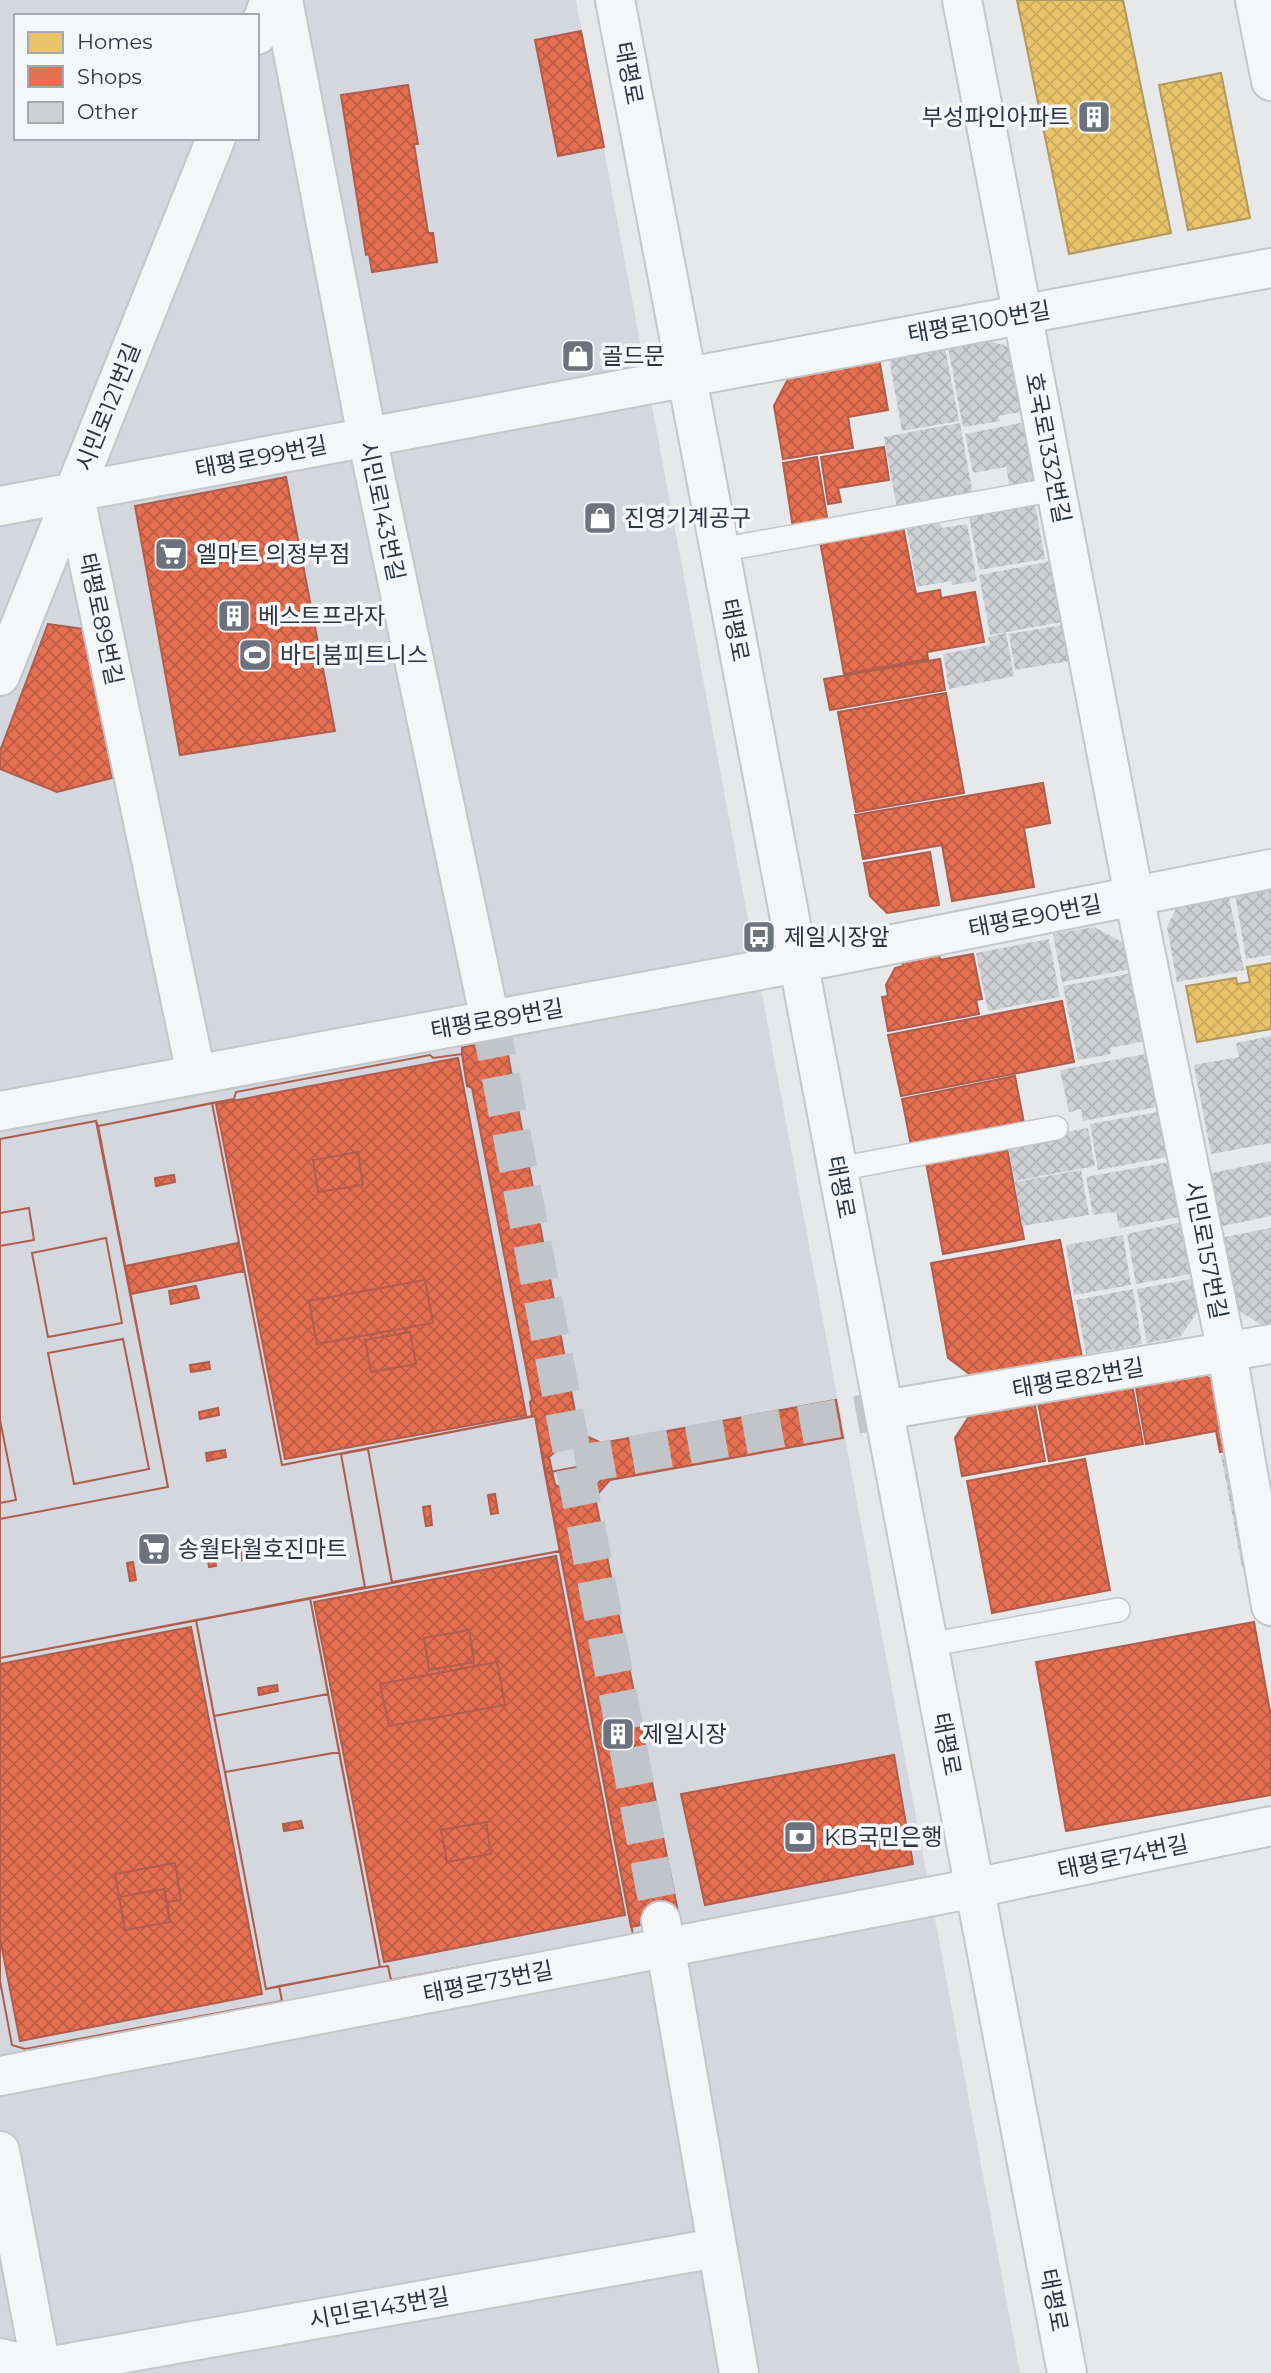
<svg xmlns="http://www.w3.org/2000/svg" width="1271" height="2373" font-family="Montserrat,'Noto Sans KR',sans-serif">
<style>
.built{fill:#d4d7dd;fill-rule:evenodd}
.homes{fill:url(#homes-cross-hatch);stroke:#b0995f;stroke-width:2}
.shops{fill:url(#shops-cross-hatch);stroke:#af5d4d;stroke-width:2;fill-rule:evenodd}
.building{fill:url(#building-cross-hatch)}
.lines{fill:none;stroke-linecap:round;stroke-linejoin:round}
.minor-tunnel{stroke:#c1c4c9;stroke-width:38;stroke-dasharray:38 19;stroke-linecap:butt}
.service-casing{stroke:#c4c6c8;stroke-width:26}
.minor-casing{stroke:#c4c6c8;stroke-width:42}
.service{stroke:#f5f6f7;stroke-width:23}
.minor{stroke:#f5f6f7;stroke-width:38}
.labels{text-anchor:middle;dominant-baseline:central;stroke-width:7;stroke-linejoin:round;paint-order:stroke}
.street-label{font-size:23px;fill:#2b3445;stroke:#f4f6f9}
.poi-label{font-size:23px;fill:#2b3445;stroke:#f4f6f9;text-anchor:start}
</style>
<defs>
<pattern id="homes-cross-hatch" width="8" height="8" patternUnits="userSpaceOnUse" patternTransform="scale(1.75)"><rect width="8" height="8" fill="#e9c46a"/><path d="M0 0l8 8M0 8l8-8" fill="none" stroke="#c8a95d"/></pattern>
<pattern id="shops-cross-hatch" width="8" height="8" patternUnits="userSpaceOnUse" patternTransform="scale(1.75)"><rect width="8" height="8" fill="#e76f51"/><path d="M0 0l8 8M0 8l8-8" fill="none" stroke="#bb5c45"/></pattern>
<pattern id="building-cross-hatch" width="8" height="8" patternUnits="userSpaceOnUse" patternTransform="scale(1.75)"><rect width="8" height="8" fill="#ced0d3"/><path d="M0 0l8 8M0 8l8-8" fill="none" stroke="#b1b3b6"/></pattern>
</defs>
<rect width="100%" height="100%" fill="#e6e8ea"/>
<path class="built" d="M0,0H576L1020,2373H0ZM16,16H257V138H16Z"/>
<path class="homes" d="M1017,0H1123L1171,233L1069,254Z
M1221,73L1250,218L1188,230L1159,85Z
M1271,963V1029L1197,1042L1186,986L1236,978L1237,984L1250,982L1247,967Z"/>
<path class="shops" d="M581,31L604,147L558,156L535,40Z
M408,85L418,144H414L428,233H433L437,262L372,272L369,254L366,255L341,95Z
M879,358L888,410L848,417L853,448L783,459L774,406L788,379L796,378L795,372Z
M884,447L889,480L838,488L841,502L828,504L821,457Z
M817,457L828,523L793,528L783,463Z
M286,477L335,731L180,755L135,506Z
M903,526L916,594L940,590L941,598L975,592L984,642L927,652L928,659L844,674L820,541Z
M48,624L90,630L112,778L57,792L0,769V751Z
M940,659L945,690L830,710L824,679Z
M946,693L964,793L856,812L838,712Z
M1043,783L1050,823L1024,828L1034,887L952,901L942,845L863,859L855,815Z
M930,852L939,905L887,913L870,896L864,863Z
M939,953L940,960L973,954L982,999L976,1000L979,1014L888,1031L882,997L888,996L886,985L895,968L903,966L902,960Z
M1062,1001L1074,1062L901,1096L888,1035Z
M505,1039L579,1433L602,1443L577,1467L545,1473L535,1416H532L530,1402L532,1399L472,1088L467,1086L462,1054V1047Z
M462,1054L467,1086L472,1088L532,1399L530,1402L532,1416H535L560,1551L392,1582L368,1449L341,1454L365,1587L310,1598L328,1694L214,1716L196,1620L266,1989L225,1772L339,1752L380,1967L279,1986L282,2001L25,2049L12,2045L0,1981V1938L20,2041L262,1994L191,1627L0,1664V1503L16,1500L0,1420V1246L34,1240L29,1208L0,1213V1139L96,1121L98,1126L234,1099L236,1092L430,1055L433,1058ZM458,1058L526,1415L285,1459L216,1104ZM106,1238L122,1323L48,1337L32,1253ZM123,1339L149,1469L74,1484L48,1353Z
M462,1054L467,1086L472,1088L532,1399L530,1402L532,1416L282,1465L212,1103L234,1099L236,1092L430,1055L433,1058Z
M1015,1076L1024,1123L911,1145L902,1099Z
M212,1103L282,1465L535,1416L560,1551L0,1658V1519L168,1487L98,1126Z
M96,1121L168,1487L0,1519V1139Z
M1006,1143L1024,1239L943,1254L925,1157Z
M358,1152L363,1185L318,1192L313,1160Z
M358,1152L363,1185L318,1192L313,1160Z
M174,1175L175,1182L156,1186L155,1178Z
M29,1208L34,1240L0,1246V1213Z
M106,1238L122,1323L48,1337L32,1253Z
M1060,1240L1083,1363L980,1382L948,1358L931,1263Z
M238,1243L244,1271L131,1294L125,1266Z
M425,1280L433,1323L317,1344L309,1301Z
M425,1280L433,1323L317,1344L309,1301Z
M196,1286L199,1298L171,1304L169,1291Z
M410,1332L416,1364L371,1372L365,1340Z
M410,1332L416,1364L371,1372L365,1340Z
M123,1339L149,1469L74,1484L48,1353Z
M209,1362L210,1369L191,1372L190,1365Z
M1190,1367L1226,1388L1238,1449L1220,1452L1216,1431L1146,1444L1134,1377Z
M1131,1379L1143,1444L1049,1461L1037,1397Z
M836,1400L843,1438L610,1480L577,1467L602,1443Z
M1034,1401L1045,1461L962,1476L955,1438L972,1412Z
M218,1408L219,1415L200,1419L199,1412Z
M0,1420L16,1500L0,1503Z
M572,1437L600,1449L605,1476L584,1498L555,1485L549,1457Z
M368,1449L392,1583L365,1588L341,1454Z
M225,1450L226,1457L207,1461L206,1453Z
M1085,1459L1110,1590L992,1613L967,1481Z
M577,1467L610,1480L595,1497L679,1917L631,1927L545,1473Z
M495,1494L498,1513L491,1514L488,1495Z
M430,1506L432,1525L426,1526L423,1507Z
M246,1540L249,1559L242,1560L239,1541Z
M213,1547L216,1566L209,1567L206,1548Z
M560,1551L633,1935L391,1980L388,1966L380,1967L310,1598ZM556,1556L625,1915L384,1962L314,1602Z
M560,1551L633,1935L391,1980L388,1966L380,1967L310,1598Z
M133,1562L136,1580L130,1581L127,1563Z
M310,1598L380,1967L266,1989L196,1620Z
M196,1620L266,1989L279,1986L282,2001L25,2049L12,2045L0,1981V1658Z
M1254,1622L1271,1717V1795L1066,1831L1036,1662Z
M469,1630L474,1662L429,1670L424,1638Z
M469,1630L474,1662L429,1670L424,1638Z
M497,1662L505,1705L389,1726L380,1684Z
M497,1662L505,1705L389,1726L380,1684Z
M277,1685L278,1691L259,1695L258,1688Z
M328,1694L339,1752L225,1772L214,1716Z
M894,1755L913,1864L705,1905L681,1794Z
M301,1821L303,1828L284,1831L283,1824Z
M486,1822L491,1854L447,1862L441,1830Z
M486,1822L491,1854L447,1862L441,1830Z
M175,1863L181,1900L167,1902L170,1922L125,1930L115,1874Z
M175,1863L181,1900L167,1902L164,1889L119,1897L115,1874Z
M164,1889L170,1922L125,1930L119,1897Z"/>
<path class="building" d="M987,340L1009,347L1021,412L998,416L1000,421L963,427L948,347Z
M945,348L959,421L902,431L889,358Z
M1030,421L1043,487L1011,493L1006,467L973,473L965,434Z
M960,423L973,495L897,509L884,437Z
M1034,499L1045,559L979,570L968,512Z
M940,523L942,528L967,524L977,581L952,585L951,581L917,587L907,529Z
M1057,560L1068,621L990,635L979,575Z
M1069,624L1076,660L1015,670L1009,634Z
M1006,633L1014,676L949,689L943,654L990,645L988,637Z
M1271,888V955L1246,959L1235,894Z
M1229,897L1244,970L1177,982L1167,927L1177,907Z
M1094,927L1126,944L1131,969L1062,982L1053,934Z
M1049,939L1060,997L988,1011L976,953Z
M1132,973L1145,1041L1110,1048L1111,1054L1078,1060L1063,986Z
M1271,1036V1143L1211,1154L1194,1065L1239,1057L1236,1043Z
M1151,1053L1162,1106L1083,1121L1081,1109L1069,1112L1060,1070Z
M1164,1111L1172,1156L1098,1170L1090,1124Z
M1088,1128L1095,1166L1015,1181L1007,1142Z
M1175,1161L1186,1216L1119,1228L1116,1212L1093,1215L1086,1177Z
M1271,1161V1216L1218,1227L1207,1174Z
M1081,1170L1089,1215L1022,1226L1014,1182Z
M1186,1221L1196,1273L1136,1284L1127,1234Z
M1271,1228V1323L1261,1325L1234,1307L1220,1238Z
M1123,1235L1131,1285L1074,1295L1066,1245Z
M1196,1278L1201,1307L1180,1337L1147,1343L1137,1289Z
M1133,1289L1142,1344L1086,1354L1076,1300Z
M1238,1452L1259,1565L1242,1567L1221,1455Z"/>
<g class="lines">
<path class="minor-tunnel" d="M490,1020L661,1921
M576,1465L884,1410"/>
<defs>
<path id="service" d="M720,550L1056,489
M838,1169L1056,1128
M928,1645L1118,1610"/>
<path id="minor" d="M283,0L367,437L490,1020
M615,0L1067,2373
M962,0L1134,896L1227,1353L1271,1606
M1255,0L1271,81
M257,35L270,0
M74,492L196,1074
M0,506L1271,268
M0,676L216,138
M0,1111L798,963L1271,869
M884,1410L1271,1344
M661,1921L739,2373
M0,2076L975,1888L1271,1826
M0,2151L42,2373
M0,2358L60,2373
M41,2368L716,2248"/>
</defs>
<use href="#service" class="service-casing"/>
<use href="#minor" class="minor-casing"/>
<use href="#service" class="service"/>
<use href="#minor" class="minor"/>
</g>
<defs>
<symbol id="building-square" viewBox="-11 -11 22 22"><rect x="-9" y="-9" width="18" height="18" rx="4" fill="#6c737f" stroke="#f4f6f9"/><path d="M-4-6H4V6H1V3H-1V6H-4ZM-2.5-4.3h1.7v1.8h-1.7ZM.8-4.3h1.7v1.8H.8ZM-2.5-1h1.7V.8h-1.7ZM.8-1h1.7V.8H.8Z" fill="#fff"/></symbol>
<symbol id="shop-square" viewBox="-11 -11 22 22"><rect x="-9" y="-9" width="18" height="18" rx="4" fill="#6c737f" stroke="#f4f6f9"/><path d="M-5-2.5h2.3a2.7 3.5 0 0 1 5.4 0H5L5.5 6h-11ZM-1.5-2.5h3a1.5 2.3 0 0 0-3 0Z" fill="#fff"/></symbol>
<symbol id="supermarket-square" viewBox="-11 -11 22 22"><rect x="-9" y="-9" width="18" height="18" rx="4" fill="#6c737f" stroke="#f4f6f9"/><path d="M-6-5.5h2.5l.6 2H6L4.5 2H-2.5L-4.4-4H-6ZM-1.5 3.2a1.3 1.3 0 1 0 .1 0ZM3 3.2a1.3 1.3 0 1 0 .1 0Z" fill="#fff"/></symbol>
<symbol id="stadium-square" viewBox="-11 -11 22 22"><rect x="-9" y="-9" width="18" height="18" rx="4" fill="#6c737f" stroke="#f4f6f9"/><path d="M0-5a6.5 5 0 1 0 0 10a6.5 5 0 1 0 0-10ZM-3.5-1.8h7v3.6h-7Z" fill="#fff"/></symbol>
<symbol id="bus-square" viewBox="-11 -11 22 22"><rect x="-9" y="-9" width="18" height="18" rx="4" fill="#6c737f" stroke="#f4f6f9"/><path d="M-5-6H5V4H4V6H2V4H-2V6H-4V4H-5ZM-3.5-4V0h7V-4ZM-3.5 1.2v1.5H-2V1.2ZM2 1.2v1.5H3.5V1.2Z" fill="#fff"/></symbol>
<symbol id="bank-square" viewBox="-11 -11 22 22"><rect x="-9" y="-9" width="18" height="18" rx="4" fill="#6c737f" stroke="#f4f6f9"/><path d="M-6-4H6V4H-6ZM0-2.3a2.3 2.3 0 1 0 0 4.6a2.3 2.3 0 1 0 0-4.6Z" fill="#fff"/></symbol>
</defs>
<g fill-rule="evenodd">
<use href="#building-square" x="1075" y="98" width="38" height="38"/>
<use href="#shop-square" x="559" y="337" width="38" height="38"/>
<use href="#shop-square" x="581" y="499" width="38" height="38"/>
<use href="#supermarket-square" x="152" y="535" width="38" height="38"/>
<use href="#building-square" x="215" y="597" width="38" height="38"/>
<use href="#stadium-square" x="236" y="636" width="38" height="38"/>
<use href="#bus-square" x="740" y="918" width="38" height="38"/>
<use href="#supermarket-square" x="135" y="1530" width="38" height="38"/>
<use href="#building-square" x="599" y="1715" width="38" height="38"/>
<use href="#bank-square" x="781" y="1818" width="38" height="38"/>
</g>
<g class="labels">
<g class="street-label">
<text transform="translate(629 73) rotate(79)">태평로</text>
<text transform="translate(979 322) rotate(-10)">태평로100번길</text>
<text transform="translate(108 407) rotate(-68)">시민로121번길</text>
<text transform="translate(1048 448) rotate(79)">호국로1332번길</text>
<text transform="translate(261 457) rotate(-11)">태평로99번길</text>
<text transform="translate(382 511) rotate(78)">시민로143번길</text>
<text transform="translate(101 619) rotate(78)">태평로89번길</text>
<text transform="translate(735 630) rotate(79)">태평로</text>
<text transform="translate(1035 916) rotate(-11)">태평로90번길</text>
<text transform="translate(497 1019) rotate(-10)">태평로89번길</text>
<text transform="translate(841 1187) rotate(79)">태평로</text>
<text transform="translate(1206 1250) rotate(79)">시민로157번길</text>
<text transform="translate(1078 1378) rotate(-10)">태평로82번길</text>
<text transform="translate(947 1744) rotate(79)">태평로</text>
<text transform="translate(1123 1857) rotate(-12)">태평로74번길</text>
<text transform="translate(488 1982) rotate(-11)">태평로73번길</text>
<text transform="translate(1054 2300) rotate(79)">태평로</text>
<text transform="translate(379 2308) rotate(-10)">시민로143번길</text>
</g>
<g class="poi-label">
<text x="1070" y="117" text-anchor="end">부성파인아파트</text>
<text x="602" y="356">골드문</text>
<text x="624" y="518">진영기계공구</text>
<text x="196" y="554">엘마트 의정부점</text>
<text x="258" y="616">베스트프라자</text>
<text x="280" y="655">바디붐피트니스</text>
<text x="784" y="937">제일시장앞</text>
<text x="178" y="1549">송월타월호진마트</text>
<text x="642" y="1734">제일시장</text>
<text x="824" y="1837">KB국민은행</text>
</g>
</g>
<rect x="14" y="14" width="245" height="126" fill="#f4f6f9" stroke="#a4a8b1" stroke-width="2"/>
<rect x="28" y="32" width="35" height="21" fill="#e9c46a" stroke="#a4a8b1" stroke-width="2"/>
<text x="77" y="49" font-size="21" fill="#2b3445">Homes</text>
<rect x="28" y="66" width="35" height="21" fill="#e76f51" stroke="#a4a8b1" stroke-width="2"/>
<text x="77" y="84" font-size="21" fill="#2b3445">Shops</text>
<rect x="28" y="102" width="35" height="21" fill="#ced0d3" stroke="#a4a8b1" stroke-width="2"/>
<text x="77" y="119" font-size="21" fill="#2b3445">Other</text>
</svg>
